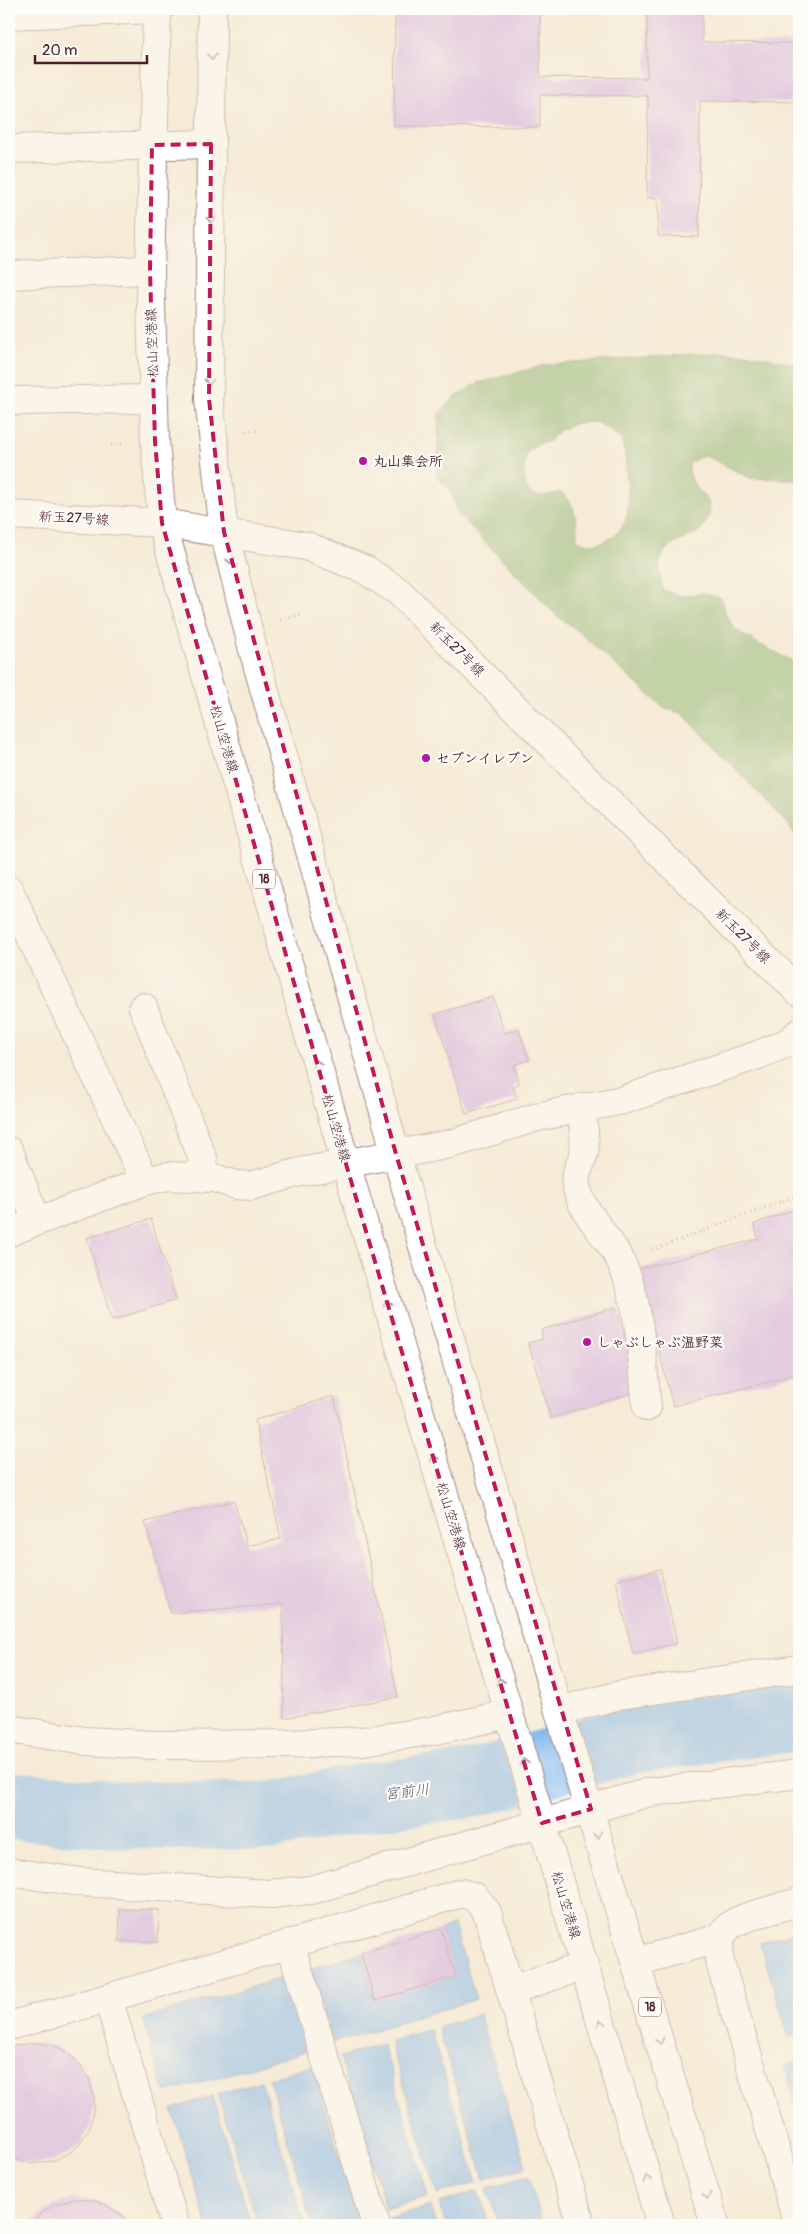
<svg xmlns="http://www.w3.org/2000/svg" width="808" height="2234" font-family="Pangolin,'Klee One',sans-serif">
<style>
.forest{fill:#87b56e;stroke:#686a4c;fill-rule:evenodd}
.water{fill:#80b8f0;stroke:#656c8e}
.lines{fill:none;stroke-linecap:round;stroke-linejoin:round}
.river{stroke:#80b8f0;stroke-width:68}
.building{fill:#cea6ea}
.minor-casing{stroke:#a08581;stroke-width:30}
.major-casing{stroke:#a08581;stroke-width:30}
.path{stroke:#a08581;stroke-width:3;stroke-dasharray:1 4;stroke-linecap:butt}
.minor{stroke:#fff;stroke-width:28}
.major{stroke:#fff;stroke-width:28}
.oneway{stroke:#ae9aa0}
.marked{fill:none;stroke:#c2185b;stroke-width:4;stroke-dasharray:10 6;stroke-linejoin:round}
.poi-dot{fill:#b5179e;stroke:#fdfcf7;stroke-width:2}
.labels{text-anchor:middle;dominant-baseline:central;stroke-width:4.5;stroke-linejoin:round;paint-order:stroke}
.shield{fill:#fdfcf7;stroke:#806168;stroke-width:1}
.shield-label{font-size:12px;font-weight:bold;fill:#4a1f2b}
.street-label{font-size:14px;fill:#4a1f2b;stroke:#fdfcf7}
.poi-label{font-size:14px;font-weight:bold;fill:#4a1f2b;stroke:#fdfcf7;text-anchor:start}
.water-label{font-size:15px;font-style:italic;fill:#5d5570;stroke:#fdfcf7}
</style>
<rect width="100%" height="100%" fill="#fdfcf7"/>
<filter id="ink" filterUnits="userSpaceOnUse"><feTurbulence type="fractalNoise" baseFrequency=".02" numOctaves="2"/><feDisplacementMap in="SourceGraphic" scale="10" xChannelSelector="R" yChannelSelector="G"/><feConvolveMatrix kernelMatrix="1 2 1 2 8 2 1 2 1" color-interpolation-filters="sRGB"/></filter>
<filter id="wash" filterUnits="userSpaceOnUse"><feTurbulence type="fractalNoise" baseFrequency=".0096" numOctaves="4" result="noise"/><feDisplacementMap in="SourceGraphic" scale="20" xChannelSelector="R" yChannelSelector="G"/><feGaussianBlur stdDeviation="1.12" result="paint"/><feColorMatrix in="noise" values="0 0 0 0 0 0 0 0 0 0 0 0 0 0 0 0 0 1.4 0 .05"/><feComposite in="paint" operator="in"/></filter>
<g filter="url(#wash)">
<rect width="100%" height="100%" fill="#f6ebd7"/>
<path class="forest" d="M723,352L749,354L799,365V482L785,479L750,478L704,455L689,463C689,467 689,474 691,478C695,491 714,498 709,514C700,552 645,528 663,590L681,596L703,593L721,598C724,609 727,619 734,627C743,638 785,657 799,664V842L788,824L682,713L665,709L572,626L558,617L458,514L449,488L437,476L439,414L454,398L478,383L545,365ZM596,422C604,427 616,432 621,440C626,448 625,461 626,470C628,499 636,526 605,541C595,546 586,545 577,539C577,522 576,503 561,492C554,493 544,497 537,496C518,492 525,466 526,453L536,445L549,441L560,430L576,423Z"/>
<path class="water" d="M454,1925L476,1999L332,2043L309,1969L361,1953L375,2000L455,1976L441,1929Z
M799,1931V2034L789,2037L760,1943Z
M288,1976L310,2050L165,2093L143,2019Z
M479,2014L526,2167L484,2179L438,2027Z
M430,2029L477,2182L437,2194L390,2041Z
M383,2044L428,2196L386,2209L340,2057Z
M799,2062V2116L785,2066Z
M312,2066L358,2218L334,2225H313L269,2079Z
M261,2081L305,2225H258L218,2094Z
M213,2096L251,2225H207L172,2109Z
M528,2176L543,2225H498L487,2188Z
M479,2191L489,2225H446L439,2203Z
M430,2206L436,2225H390L388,2218Z"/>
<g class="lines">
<path class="river" d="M9,1805L113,1815L268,1816L366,1797L471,1784L628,1740L799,1717"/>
</g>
<g id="blocks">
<path class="building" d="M395,9H540V77L647,78V9H702V42L799,43V102L700,101L699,237L658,236V198H647L648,96L540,95V127L394,126Z
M493,997L504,1033L519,1029L529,1060L514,1065L519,1084L513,1086L517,1099L466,1114L435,1014Z
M799,1208V1374L673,1406L638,1269L758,1239L754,1224Z
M151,1219L176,1300L112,1320L87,1238Z
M616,1307L641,1390L551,1418L528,1343L543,1339L541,1330Z
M334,1396L398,1697L284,1718L283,1604L171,1613L145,1522L234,1501L247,1546L281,1539L255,1420Z
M660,1569L677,1643L633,1654L616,1580Z
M120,1909L159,1910L158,1942L119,1941Z
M441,1929L456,1976L375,2001L361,1953Z
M38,2043L58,2047L75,2059L88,2076L94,2096V2107L90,2127L79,2145L71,2152L52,2161L31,2164L9,2158V2048L16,2045Z
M73,2199L94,2200L104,2204L122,2215L130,2225H30L36,2218L53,2205Z"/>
</g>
</g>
<g filter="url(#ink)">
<use href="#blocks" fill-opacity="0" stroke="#a08581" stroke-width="1"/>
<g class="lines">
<defs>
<path id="minor" d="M9,15L157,9
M9,149L211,144
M9,275L150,270
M9,401L153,399
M9,515L162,523L306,546L366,570L399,592L799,992
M9,890L145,1181
M143,1007L203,1159L204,1178
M581,1108C583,1123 586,1138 584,1153C581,1167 572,1174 577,1189C585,1218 611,1238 622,1264C641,1306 642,1361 647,1407
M9,1151L37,1221
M9,1232L145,1181L168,1176L214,1178L236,1185L251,1186L300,1172L451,1144L537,1117L623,1100L758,1055L789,1042L799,1033
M559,1711L620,1695L799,1669
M9,1729L85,1741L153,1745L286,1744L363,1741L431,1731L509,1714
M9,1872L81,1882L270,1894L311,1890L650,1792L799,1774
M290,1943L376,2225
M636,1962L720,1938
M511,1990L584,1966
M9,2026L108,1998
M175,2225L108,1998L461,1893L475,1897L487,1912L581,2225
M798,2225L719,1959C717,1926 733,1921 761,1913C774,1909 787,1905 799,1902"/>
<path id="major" d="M157,9L150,270L155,441L162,523L346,1164L661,2225
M212,9L209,399L224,532L252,646L396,1154L559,1711L715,2225"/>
</defs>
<use href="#minor" class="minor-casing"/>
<use href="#major" class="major-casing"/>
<path class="path" d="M246,431L259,430
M111,445L123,444
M280,620L303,614
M652,1250L799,1195"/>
<use href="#minor" class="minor"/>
<use href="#major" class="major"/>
</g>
<defs><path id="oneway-chevron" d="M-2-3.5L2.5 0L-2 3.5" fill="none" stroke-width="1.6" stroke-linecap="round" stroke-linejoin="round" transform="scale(1.25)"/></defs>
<g class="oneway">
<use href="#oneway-chevron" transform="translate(212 57) rotate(90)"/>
<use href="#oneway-chevron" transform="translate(211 220) rotate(90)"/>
<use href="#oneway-chevron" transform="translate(209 382) rotate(90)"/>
<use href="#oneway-chevron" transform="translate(231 561) rotate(76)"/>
<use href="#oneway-chevron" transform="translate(317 1063) rotate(-106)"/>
<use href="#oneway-chevron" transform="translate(387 1303) rotate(-107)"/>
<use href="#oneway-chevron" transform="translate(434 1458) rotate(-107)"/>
<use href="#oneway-chevron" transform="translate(500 1681) rotate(-107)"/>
<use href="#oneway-chevron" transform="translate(524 1762) rotate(-106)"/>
<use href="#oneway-chevron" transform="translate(598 1835) rotate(73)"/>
<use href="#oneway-chevron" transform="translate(601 2023) rotate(-106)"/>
<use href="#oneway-chevron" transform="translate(660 2041) rotate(73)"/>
<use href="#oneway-chevron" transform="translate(647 2179) rotate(-106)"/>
<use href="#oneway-chevron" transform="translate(707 2196) rotate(73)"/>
</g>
</g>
<path d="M0 0H808V2234H0ZM211,144L209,399L224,532L396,1154L591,1809L542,1823L346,1164L162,523L155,441L150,270L152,145Z" fill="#f6ebd7" fill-opacity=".55" fill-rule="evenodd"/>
<path class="marked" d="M211,144L209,399L224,532L396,1154L591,1809L542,1823L346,1164L162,523L155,441L150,270L152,145Z"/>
<g class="poi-dot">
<circle cx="363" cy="461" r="5"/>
<circle cx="426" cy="758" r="5"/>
<circle cx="587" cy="1342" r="5"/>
</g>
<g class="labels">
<g class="shield">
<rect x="253" y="869.5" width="22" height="19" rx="4"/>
<rect x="639" y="1997.5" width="22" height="19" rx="4"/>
</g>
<g class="shield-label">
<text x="264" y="879">18</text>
<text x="650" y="2007">18</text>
</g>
<g class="street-label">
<text transform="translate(152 343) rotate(-92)">松山空港線</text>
<text transform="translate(74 518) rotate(3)">新玉27号線</text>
<text transform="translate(457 649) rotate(45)">新玉27号線</text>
<text transform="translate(224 739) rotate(74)">松山空港線</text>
<text transform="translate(743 936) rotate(45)">新玉27号線</text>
<text transform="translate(336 1128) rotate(74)">松山空港線</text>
<text transform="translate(451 1516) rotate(73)">松山空港線</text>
<text transform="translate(566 1905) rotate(73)">松山空港線</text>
</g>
<g class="poi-label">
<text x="373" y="461">丸山集会所</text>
<text x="436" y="758">セブンイレブン</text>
<text x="597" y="1342">しゃぶしゃぶ温野菜</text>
</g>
<g class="water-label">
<text transform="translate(407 1792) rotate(-7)">宮前川</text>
</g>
</g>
<rect width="808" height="2234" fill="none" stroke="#fdfcf7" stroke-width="30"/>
<path d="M35 55v8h112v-8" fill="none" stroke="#4a1f2b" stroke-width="2.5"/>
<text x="42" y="55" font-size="15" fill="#4a1f2b" stroke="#fdfcf7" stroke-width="4" paint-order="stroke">20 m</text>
</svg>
